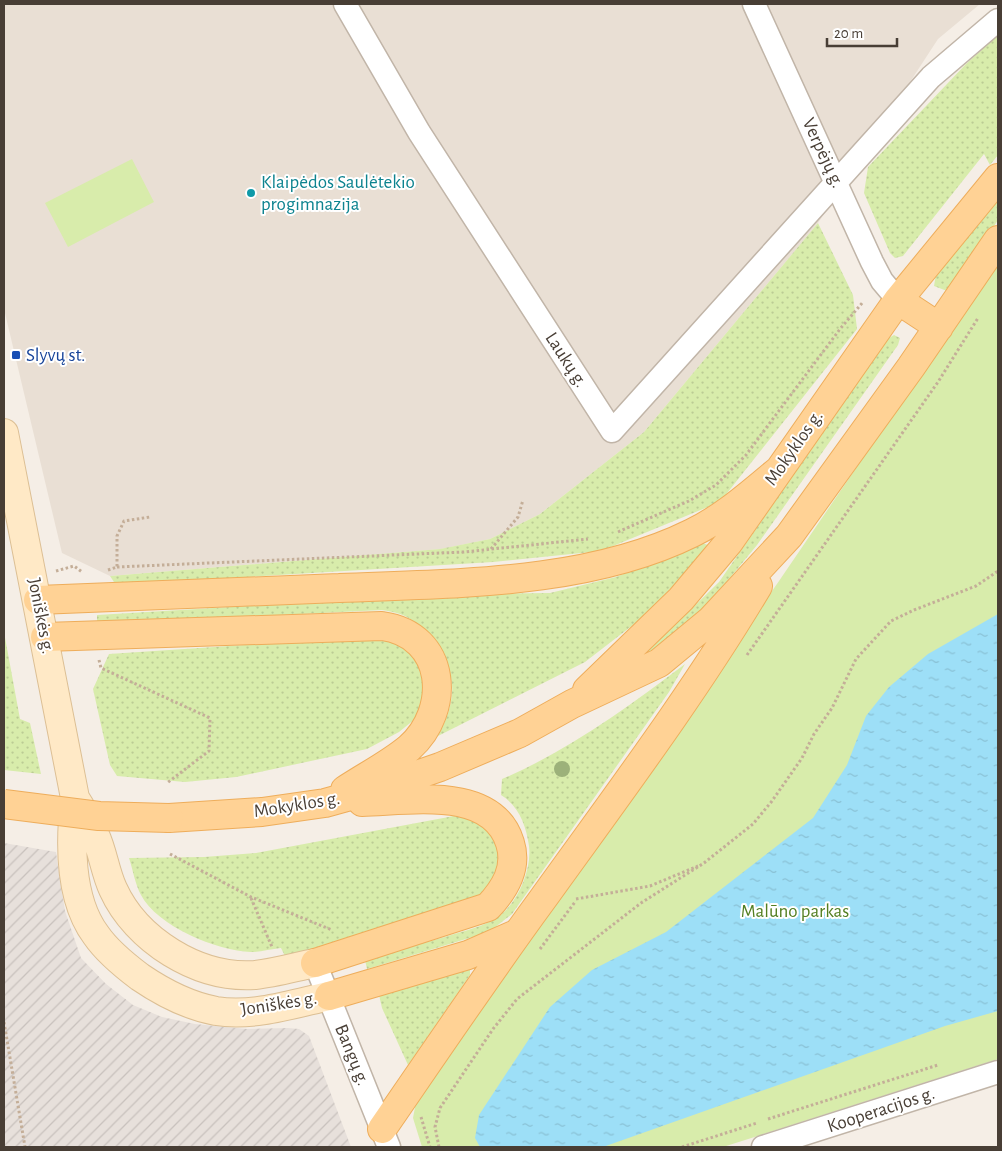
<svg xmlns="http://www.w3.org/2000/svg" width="1002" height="1151" font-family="'Alegreya Sans',sans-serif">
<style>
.residential{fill:#e9dfd4}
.industrial{fill:url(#industrial-furrows)}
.grass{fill:url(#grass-dots)}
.park{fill:#d8ecab}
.water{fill:url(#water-ripples)}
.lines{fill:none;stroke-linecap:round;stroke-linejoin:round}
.minor-casing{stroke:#c1b5a8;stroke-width:25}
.secondary-casing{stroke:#dcbf94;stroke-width:30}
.primary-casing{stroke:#eead5b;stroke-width:30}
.path{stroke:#c4ae98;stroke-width:3;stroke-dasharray:2.5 2.5;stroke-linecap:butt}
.minor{stroke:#fff;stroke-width:22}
.secondary{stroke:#ffe9c6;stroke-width:28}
.primary{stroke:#ffd295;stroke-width:28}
.primary-bridge-casing{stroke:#eead5b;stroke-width:30;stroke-linecap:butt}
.primary-bridge{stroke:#ffd295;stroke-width:28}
.tree{fill:#9cb17a}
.culture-dot{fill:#0f9aa8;stroke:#fff;stroke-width:2}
.transit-dot{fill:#1a4fb4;stroke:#fff;stroke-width:2}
.labels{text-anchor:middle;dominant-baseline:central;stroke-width:4;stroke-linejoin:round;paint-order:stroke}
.street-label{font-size:19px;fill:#483e35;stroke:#fff}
.culture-label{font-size:19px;fill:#0d838f;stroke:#fff;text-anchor:start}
.transit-label{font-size:19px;fill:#164399;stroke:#fff;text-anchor:start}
.park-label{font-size:19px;fill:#537f22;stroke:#fff}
</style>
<defs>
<pattern id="industrial-furrows" width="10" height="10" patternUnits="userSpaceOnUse" patternTransform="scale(1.25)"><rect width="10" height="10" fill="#e7e0db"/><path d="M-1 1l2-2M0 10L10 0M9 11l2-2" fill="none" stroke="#c8c1bd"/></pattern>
<pattern id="grass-dots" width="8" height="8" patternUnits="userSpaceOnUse" patternTransform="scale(1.25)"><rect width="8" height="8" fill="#d8ecab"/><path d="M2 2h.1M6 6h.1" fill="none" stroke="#bbcb94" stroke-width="1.8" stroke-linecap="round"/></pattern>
<pattern id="water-ripples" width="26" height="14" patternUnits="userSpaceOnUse" patternTransform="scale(1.25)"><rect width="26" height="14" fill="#9ddff7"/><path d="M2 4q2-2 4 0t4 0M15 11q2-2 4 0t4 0" fill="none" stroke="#89c0d4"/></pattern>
</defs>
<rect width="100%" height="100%" fill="#f5eee6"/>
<path class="residential" d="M4,4H980L938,39L818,223L644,432L540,514L490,539L441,549L110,576L62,553L4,309Z"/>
<path class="industrial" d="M4,843L56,852L65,911L81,958L106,984L133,1005L162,1017L195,1024L247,1029L288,1028L299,1029L309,1036L351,1147H4Z"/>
<path class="grass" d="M998,35V155L990,165L984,154L903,256L895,258L890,253L864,193L868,167L966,64Z
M998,197V220L954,287L947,291L934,286L936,274Z
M818,223L853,295L857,329L720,502L601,551L493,562L116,585L110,576L440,549L490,539L540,514L644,432Z
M894,335L900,338L898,345L757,545L706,607L648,656L607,683L668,632L719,582L889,338Z
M702,543L708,545L704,554L642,618L585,662L438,736C445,722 451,709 452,693C455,663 428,624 400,614C395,612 388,611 382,610L97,624V615L444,594L550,593L616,577Z
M4,632L20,719L30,723L41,774L4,770Z
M378,636L407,646L423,672V703L415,719L399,732L367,749L236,777L185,782L117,776L110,765L93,689L109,654Z
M685,664L669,692L512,914L489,932L367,969L365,960C392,952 418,944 445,937C463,931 483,927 498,917C518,903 532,869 529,846C526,825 519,806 501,795L502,779C568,751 628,707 685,664Z
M454,816L473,818L497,833L501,854L489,893L451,910L285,956L281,948C271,949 261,952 251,952C217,951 157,926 141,895C135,884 133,870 129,858L204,857L256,853Z
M465,969L470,970V975L408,1065L382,1008L379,995Z"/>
<path class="park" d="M132,159L154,202L68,247L45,203Z
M998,260V1059L723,1147H422L413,1118L416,1102L779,581Z"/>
<path class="water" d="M998,614V1011L945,1026L603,1147H480L475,1138L479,1115L550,1007L592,970L666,932L813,818L847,765L866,716L889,687L928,654Z"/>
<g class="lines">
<defs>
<path id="minor" d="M345,4L419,132L612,431L931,77L998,20
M754,4L872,262L882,281L898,300
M315,963L389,1147
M763,1147L998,1072"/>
<path id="secondary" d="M4,433L75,798C70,840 69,899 96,935C107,951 124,965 140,977C162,992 189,1006 216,1011C253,1017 293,1004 329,996
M75,798C82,810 90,822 95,835C103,852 105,872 113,889C136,940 198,979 255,975C275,973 295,967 315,963"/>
<path id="primary" d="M898,300L939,327
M38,600C139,596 239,592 339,588C455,583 587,585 692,533C725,517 751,493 779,470
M45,637L382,626C447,635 452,710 409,748C390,764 366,776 345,790
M587,690L681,599L729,542L898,300L998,178
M169,818L262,812L325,803L379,788L440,767L520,733L572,704L659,663L711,620L789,536L911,367L998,240
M315,963L488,907C505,889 518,868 510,843C492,785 409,801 362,802
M329,996L468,955L518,933
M382,1129C435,1052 487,975 542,900C616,797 693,695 758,586"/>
</defs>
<use href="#minor" class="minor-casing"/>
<use href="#secondary" class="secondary-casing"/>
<use href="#primary" class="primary-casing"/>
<path class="path" d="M618,532L689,501L716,485L746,455L840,329L863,302
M491,549L518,517L523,500
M117,567L464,552L588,539
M108,570L117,567V536L124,521L150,517
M56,571L74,566L82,572
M747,655L938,382L978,318
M99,660L101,668L210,718L209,751L167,783
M170,854L251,897L332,930
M251,898L272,947
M576,899L650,886L698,866
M540,949L575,902
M4,1022L25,1147
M421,1117L430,1147
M768,1119L938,1065
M439,1147L435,1127L440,1108L493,1029L517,999L641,903L704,863L753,824L772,801L802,758L814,734L832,708L856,659L891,621L914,610L976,586L998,571
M682,1147L757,1123"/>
<use href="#minor" class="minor"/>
<use href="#secondary" class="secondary"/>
<use href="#primary" class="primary"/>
<defs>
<path id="primary-bridge" d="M4,804L99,816L169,818"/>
</defs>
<use href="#primary-bridge" class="primary-bridge-casing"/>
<use href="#primary-bridge" class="primary-bridge"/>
</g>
<circle class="tree" cx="562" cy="769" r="8"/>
<circle class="culture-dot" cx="251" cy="193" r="5"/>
<rect class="transit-dot" x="11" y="350" width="10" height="10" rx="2.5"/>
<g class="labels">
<g class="street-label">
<text transform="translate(823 153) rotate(65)">Verpėjų g.</text>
<text transform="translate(566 360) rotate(57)">Laukų g.</text>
<text transform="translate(794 448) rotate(-55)">Mokyklos g.</text>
<text transform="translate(41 616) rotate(79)">Joniškės g.</text>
<text transform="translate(297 805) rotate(-9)">Mokyklos g.</text>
<text transform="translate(279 1004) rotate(-9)">Joniškės g.</text>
<text transform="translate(352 1055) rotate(68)">Bangų g.</text>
<text transform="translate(881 1110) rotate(-18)">Kooperacijos g.</text>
</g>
<g class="culture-label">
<text x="261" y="182">Klaipėdos Saulėtekio<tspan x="261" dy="22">progimnazija</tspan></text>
</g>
<g class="transit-label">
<text x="26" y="355">Slyvų st.</text>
</g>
<g class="park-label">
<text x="795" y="911">Malūno parkas</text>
</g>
</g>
<rect width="1002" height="1151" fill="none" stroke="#483e35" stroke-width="10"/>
<path d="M827 38v8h70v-8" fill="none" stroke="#483e35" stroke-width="2.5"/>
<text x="834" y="38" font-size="15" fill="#483e35" stroke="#ffffff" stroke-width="4" paint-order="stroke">20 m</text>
</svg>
